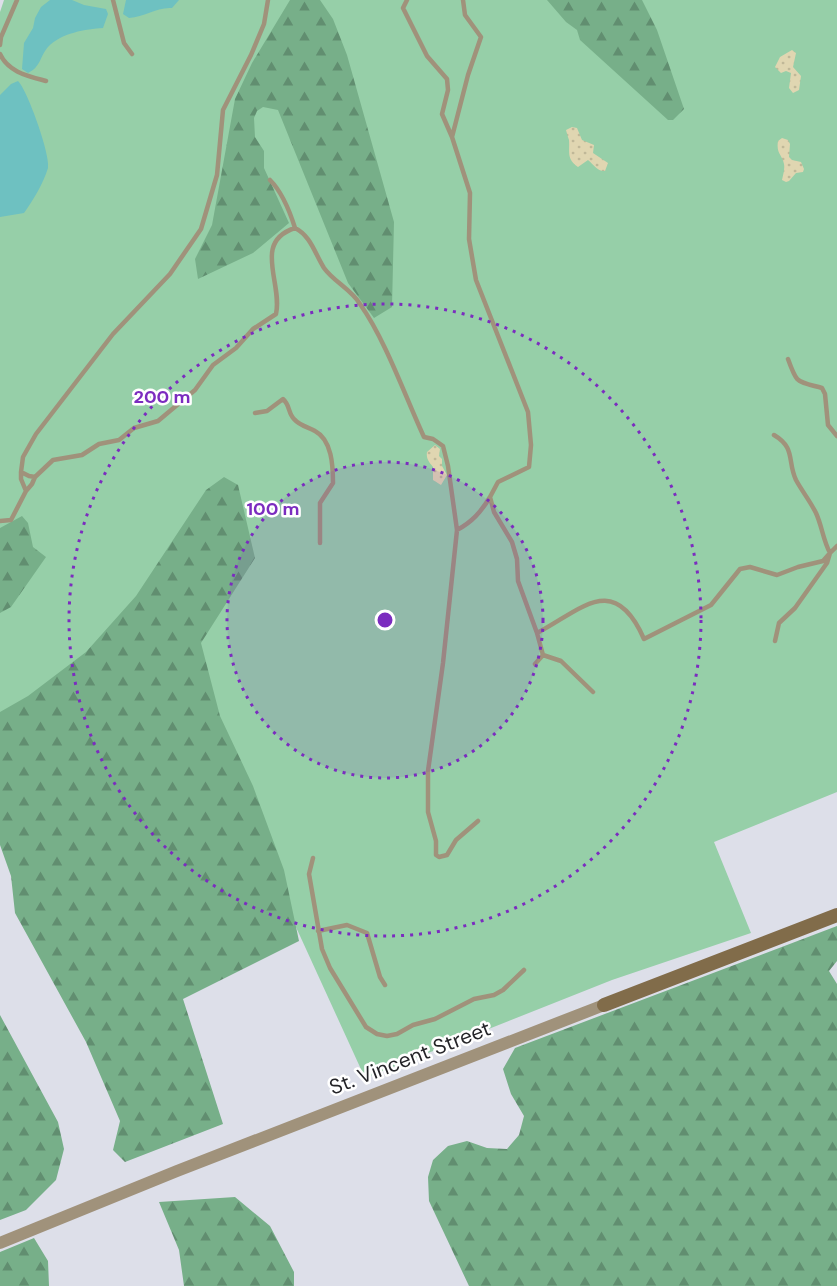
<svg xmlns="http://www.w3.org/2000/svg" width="837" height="1286" font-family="'DM Sans',sans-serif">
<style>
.green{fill:#96cfa8}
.forest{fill:url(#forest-firs)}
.sand{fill:url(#sand-dots)}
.water{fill:#6ec1c1}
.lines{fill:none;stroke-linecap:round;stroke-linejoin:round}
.service{stroke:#a0927b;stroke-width:4.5}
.tertiary{stroke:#a0927b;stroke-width:12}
.secondary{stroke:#816c4a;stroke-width:14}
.ring{fill:none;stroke:#7b2cbf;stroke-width:3;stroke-dasharray:3 6}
.labels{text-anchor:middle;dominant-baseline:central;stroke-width:5;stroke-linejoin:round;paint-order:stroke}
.street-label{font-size:21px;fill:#242428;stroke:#fff}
.centre{fill:#7b2cbf;stroke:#fff;stroke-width:3}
.ring-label{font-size:18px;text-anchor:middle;font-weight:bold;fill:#7b2cbf;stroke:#fff;stroke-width:5;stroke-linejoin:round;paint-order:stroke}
</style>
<defs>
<pattern id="forest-firs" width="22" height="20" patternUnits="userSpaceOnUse" patternTransform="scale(1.5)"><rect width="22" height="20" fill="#77af89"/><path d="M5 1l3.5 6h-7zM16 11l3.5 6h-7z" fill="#618e70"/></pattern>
<pattern id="sand-dots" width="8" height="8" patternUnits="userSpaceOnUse" patternTransform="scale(1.5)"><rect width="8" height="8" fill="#e0d6b1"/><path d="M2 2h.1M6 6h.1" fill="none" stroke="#c0b898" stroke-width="1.8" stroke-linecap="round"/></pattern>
</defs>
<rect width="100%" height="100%" fill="#dddfe9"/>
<path class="green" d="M4,0H837V792L714,842L751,933L612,980L365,1078L172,656L0,741V12Z"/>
<path class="forest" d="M290,0H320L333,19L347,55L394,222L392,307L374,318L348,283L278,110L263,107L257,111L254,118L255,137L264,151V168L289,223L253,253L198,279L195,259L212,225L235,99L252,63Z
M547,0H642L657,30L684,109L673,120H668L580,40L577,30L566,22Z
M224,477L238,485L255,558L201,643L220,716L253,786L284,870L299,941L183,999L223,1124L125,1162L113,1150L120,1121L86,1042L15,913L11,876L0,845V712L28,696L86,652L136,596L206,490Z
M22,516L28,523L33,547L46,557L11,607L0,613V528Z
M837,926V961L829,971L837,984V1286H469L429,1201L428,1177L433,1160L448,1146L467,1141L487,1148L507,1149L519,1135L524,1116L511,1094L503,1069L515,1048Z
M0,1015L58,1122L64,1149L56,1180L26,1210L0,1220Z
M235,1197L270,1226L294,1272V1286H184L179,1250L159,1202Z
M34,1238L48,1261L49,1286H0V1252Z"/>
<path class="sand" d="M792,50L796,53L793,67L801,76L799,90L793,93L789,88L791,73L786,71L781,73L775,67L780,57Z
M572,127L577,128L582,140L594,145L593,153L608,163L605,171C598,172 594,165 588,160L578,167C566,159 570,152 569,140C568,137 567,134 566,130Z
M782,138L788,140L790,144L789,157L792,160L801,162L804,169L803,172L796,173L789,181L786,182L782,180C783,175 785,169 784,164C782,154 776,154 778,141Z
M435,445L440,449L439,456L442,459V466L447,475L441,485L433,480V467C429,462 426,459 427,452Z"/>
<path class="water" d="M50,0H72L84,5L106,9L108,14L103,28C86,29 61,33 48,47C40,56 41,67 28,73L22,69L24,43L33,28L35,18L41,7Z
M126,0H179L172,8C156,7 145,17 129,18L123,14Z
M18,81C27,89 51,156 48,168C43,184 34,199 24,213L0,217V95L11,84Z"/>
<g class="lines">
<path class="service" d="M113,0L124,43L132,54
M268,0L264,24L251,55L223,110L217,175L201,229L170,274L113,334L36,434L23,457L21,472L29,476L35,477L53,460L82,455L99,444L119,440L134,428L158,421L195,390L213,365L236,348L253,329L276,314C283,283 252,242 295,228
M407,0L403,8L427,56L447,79L448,90L442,114L452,137L470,193L469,239L476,280L528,412L531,445L529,467L498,482L490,497L494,512L512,542L517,559L518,581L537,633
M0,45L1,37L17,0
M0,54C8,72 28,76 46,81
M452,137L468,75L481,37L465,15L463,0
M270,180C282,192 290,212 295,228C311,236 315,254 324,268C334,282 351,289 360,304C386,341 405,396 424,437L433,439L443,446L448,466L457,530L443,663L428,771V812L436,841V855L439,857L447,855L456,840L478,821
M788,359C797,384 796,381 822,388L825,394L828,425L837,436
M255,413L267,411L283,399C290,405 288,413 294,419C300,426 308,427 315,431C332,440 333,466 333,483L320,503V543
M774,435C796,448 787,461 796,480C802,491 810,501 816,513C822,526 823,540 830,553L837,546
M21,472V479L26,491L32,484L35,477
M0,521L11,520L26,491
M457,530C472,522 481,512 490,497
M535,664L543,655
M593,692L561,661L543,655L537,633C581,610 614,571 644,639L711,605L740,569L750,567L777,575L798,567L823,561L830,553L827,563L795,608L779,623L775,641
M313,858L309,874L322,949L330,968L366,1027L377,1034L387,1036L397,1034L413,1025L435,1019L474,999L494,995L503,990L524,970
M318,931L347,925L367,933L380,977L385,985"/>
<path class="tertiary" d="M0,1243L177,1171L604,1005"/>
<path class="secondary" d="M604,1005L837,915"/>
</g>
<circle cx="385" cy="620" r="158" fill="#7b2cbf" fill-opacity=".12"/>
<g class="ring">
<circle cx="385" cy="620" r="158"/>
<circle cx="385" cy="620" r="316"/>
</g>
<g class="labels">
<g class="street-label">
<text transform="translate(410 1058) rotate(-21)">St. Vincent Street</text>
</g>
</g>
<circle cx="385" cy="620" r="9" class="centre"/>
<g class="ring-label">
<text x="162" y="403">200 m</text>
<text x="273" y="515">100 m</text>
</g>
</svg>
